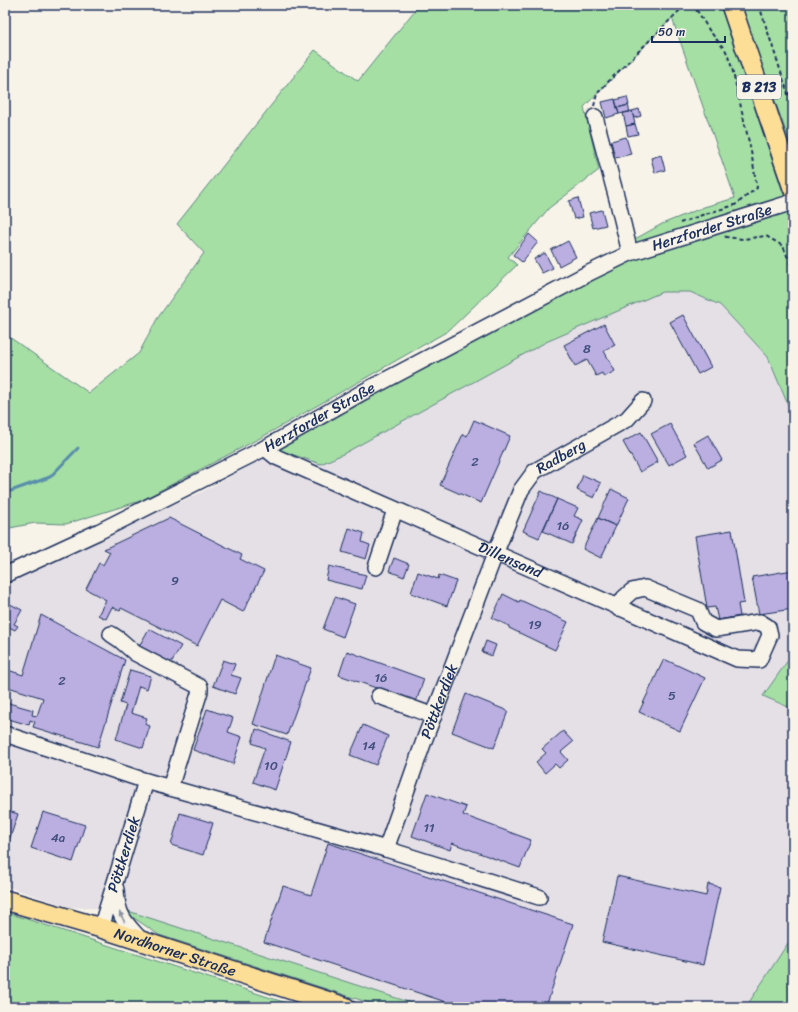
<svg xmlns="http://www.w3.org/2000/svg" width="798" height="1012" font-family="Sriracha,sans-serif">
<style>
.built{fill:#e5dfe6}
.green{fill:#a5dfa4;stroke:#608781}
.lines{fill:none;stroke-linecap:round;stroke-linejoin:round}
.stream{stroke:#588eab;stroke-width:3}
.building{fill:#baafe0;stroke:#1b2f5e}
.minor-casing{stroke:#1b2f5e;stroke-width:18}
.major-casing{stroke:#1b2f5e;stroke-width:22}
.path{stroke:#1b2f5e;stroke-width:2;stroke-dasharray:4 3;stroke-linecap:butt}
.minor{stroke:#f7f3e8;stroke-width:15}
.major{stroke:#fdde96;stroke-width:19}
.oneway{fill:#8991a3}
.labels{text-anchor:middle;dominant-baseline:central;stroke-width:3.5;stroke-linejoin:round;paint-order:stroke}
.number-label{font-size:13px;fill:#434f7e}
.shield{fill:#f7f3e8;stroke:#5d6a87;stroke-width:1}
.shield-label{font-size:14px;font-weight:bold;fill:#1b2f5e}
.street-label{font-size:15px;fill:#1b2f5e;stroke:#f7f3e8}
</style>
<rect width="100%" height="100%" fill="#f7f3e8"/>
<filter id="ink" filterUnits="userSpaceOnUse"><feTurbulence type="fractalNoise" baseFrequency=".025" numOctaves="2"/><feDisplacementMap in="SourceGraphic" scale="8" xChannelSelector="R" yChannelSelector="G"/><feConvolveMatrix kernelMatrix="1 2 1 2 8 2 1 2 1" color-interpolation-filters="sRGB"/></filter>
<g filter="url(#ink)">
<path class="built" d="M661,292H690L720,305L768,357L793,417V653L763,696L793,709V935L746,1007H425L125,910L70,907L5,886V582L200,493L279,450L321,464L343,454L546,342Z"/>
<path class="green" d="M419,5H720L793,222V417L768,357L720,305L690,292H662L546,342L343,454L321,464L279,450L586,275L630,254L628,243L662,224L704,207L735,198L672,18L584,107L599,170L549,208L508,257L517,265L448,331L262,437L140,501L66,524L35,523L5,529V334L89,393L139,353L157,319L204,253L177,224L315,50L358,81Z
M740,5H793V151Z
M793,653V709L763,696Z
M125,910L424,1007H382L159,935L131,916L121,912Z
M5,912L299,1007H5Z
M793,935V1007H746L790,940Z"/>
<g class="lines">
<path class="stream" d="M5,493L50,477L78,448"/>
</g>
<path class="building" d="M627,97L629,105L617,108L615,100Z
M615,99L619,114L606,118L602,102Z
M628,105L630,112L619,114L617,108Z
M639,109L641,116L634,118L632,111Z
M632,111L635,124L626,126L623,113Z
M635,124L638,134L628,136L626,126Z
M626,137L631,154L615,158L611,141Z
M661,155L665,170L655,173L651,158Z
M578,198L583,217L574,219L569,201Z
M602,210L606,225L593,228L589,213Z
M529,234L538,242L522,262L513,255Z
M568,241L576,257L559,266L551,250Z
M545,253L553,268L542,273L534,259Z
M683,315L711,367L698,374L670,322Z
M604,324L615,345L604,351L615,371L604,377L602,373L596,376L587,360L575,366L564,345Z
M474,420L510,436L481,503L440,485L463,434L467,436Z
M670,424L687,455L669,465L651,434Z
M641,432L658,462L640,472L623,442Z
M708,435L722,460L708,468L694,443Z
M583,475L601,483L594,498L577,490Z
M611,489L629,498L616,526L598,518Z
M541,491L557,499L539,538L523,531Z
M557,499L578,508L574,516L583,520L572,544L543,531Z
M169,518L242,555L240,559L264,571L243,612L220,600L197,646L121,608L120,611L112,607L106,619L98,615L106,600L86,589L99,563L103,565L110,552L104,549Z
M598,518L616,526L601,558L583,549Z
M349,528L364,533L362,542L370,545L366,559L342,552Z
M732,530L744,603L738,604L740,616L718,620L715,607L707,608L695,536Z
M394,558L409,564L404,577L389,571Z
M329,566L366,575L362,589L326,580Z
M793,570V609L759,614L752,577Z
M418,572L438,579L439,575L456,581L447,606L411,593Z
M503,594L519,602L520,600L568,622L555,650L509,628V626L492,618Z
M335,597L355,604L343,637L323,629Z
M10,604L22,610L14,624L18,626L15,630L9,627L5,635V612Z
M41,615L125,660L98,747L33,727L35,722L30,720L29,725L5,718V702L33,710L32,715L37,716L43,698L5,686V669L23,675Z
M149,629L181,646L171,663L139,646Z
M486,641L496,645L492,656L482,652Z
M347,651L424,679L416,702L339,675Z
M275,655L311,668L287,735L253,724Z
M664,659L705,678L680,731L639,712Z
M223,660L235,664L231,675L241,678L235,694L213,686Z
M130,670L151,676L147,689L139,686L131,713L147,718L145,724L150,726L143,748L116,739L126,705L120,703Z
M466,694L508,711L494,748L452,732Z
M207,709L233,718L228,732L242,737L233,764L193,750Z
M363,725L388,736L376,765L350,755Z
M256,729L291,742L275,790L253,782L265,748L252,743Z
M563,731L573,742L561,752L568,760L559,768L555,764L545,773L536,762L546,753L542,749Z
M427,793L466,807L463,815L531,840L520,868L452,843L450,850L412,836Z
M5,810L18,814L5,853Z
M43,812L85,825L73,862L31,848Z
M180,813L213,823L203,855L171,845Z
M328,843L573,924L546,1007H461L264,942L283,886L311,895Z
M617,876L706,896L708,884L720,887L703,965L602,942Z"/>
<g class="lines">
<defs>
<g id="minor">
<path d="M595,117L617,199L630,253"/>
<path id="s1" d="M265,448L276,457L292,464L737,659L759,660L770,635L768,627L760,622L716,629L703,622L698,610L645,588L632,591L624,598L618,608"/>
<path d="M376,567L395,510"/>
<path id="s2" d="M5,575L98,532L265,448L363,392L585,275L630,253L793,202"/>
<path d="M111,634L120,640L135,653L200,687V691L170,788"/>
<path d="M379,696L434,716"/>
<path id="s3" d="M5,734L146,781L386,849L425,738L495,554L521,490L535,471L627,419L643,401"/>
<path d="M386,849L539,897"/>
<path d="M116,889C117,916 125,923 143,942"/>
<path id="s4" d="M101,928L146,781"/>
</g>
<g id="major">
<path d="M731,5L793,188"/>
<path id="s5" d="M5,900L101,928L345,1007"/>
</g>
</defs>
<use href="#minor" class="minor-casing"/>
<use href="#major" class="major-casing"/>
<path class="path" d="M759,5L793,109
M594,106L597,94L605,85L685,5
M680,223L702,215L735,205L757,188L751,151L732,68L726,51L709,30L698,12L690,5
M725,236L726,237L743,239L766,236L783,246L793,270
M359,1004L368,1007"/>
<use href="#minor" class="minor"/>
<use href="#major" class="major"/>
</g>
<defs><path id="oneway-solid" d="M-6-.8H1V-3.2L6.5 0L1 3.2V.8H-6Z"/></defs>
<use class="oneway" href="#oneway-solid" transform="translate(122 917) rotate(-117)"/>
</g>
<g class="labels">
<g class="number-label">
<text x="587" y="348">8</text>
<text x="475" y="461">2</text>
<text x="563" y="525">16</text>
<text x="175" y="580">9</text>
<text x="535" y="624">19</text>
<text x="381" y="677">16</text>
<text x="62" y="680">2</text>
<text x="672" y="695">5</text>
<text x="369" y="745">14</text>
<text x="271" y="765">10</text>
<text x="429" y="827">11</text>
<text x="58" y="837">4a</text>
</g>
<rect class="shield" x="737" y="75" width="44" height="24" rx="3"/>
<g class="shield-label">
<text x="759" y="87">B 213</text>
</g>
<g class="street-label">
<text stroke="none"><textPath href="#s2" startOffset="789">Herzforder Straße</textPath></text>
<text stroke="none"><textPath href="#s2" startOffset="352">Herzforder Straße</textPath></text>
<text stroke="none"><textPath href="#s3" startOffset="835">Radberg</textPath></text>
<text stroke="none"><textPath href="#s1" startOffset="270">Dillensand</textPath></text>
<text stroke="none"><textPath href="#s3" startOffset="555">Pöttkerdiek</textPath></text>
<text stroke="none"><textPath href="#s4" startOffset="77">Pöttkerdiek</textPath></text>
<text stroke="none"><textPath href="#s5" startOffset="178">Nordhorner Straße</textPath></text>
</g>
</g>
<rect width="798" height="1012" fill="none" stroke="#f7f3e8" stroke-width="20"/>
<rect x="10" y="10" width="778" height="992" fill="none" stroke="#1b2f5e" stroke-width="1.5" filter="url(#ink)"/>
<path d="M652 36v6h73v-6" fill="none" stroke="#1b2f5e" stroke-width="2"/>
<text x="658" y="36" font-size="12" fill="#1b2f5e" stroke="#f7f3e8" stroke-width="3" paint-order="stroke">50 m</text>
</svg>
